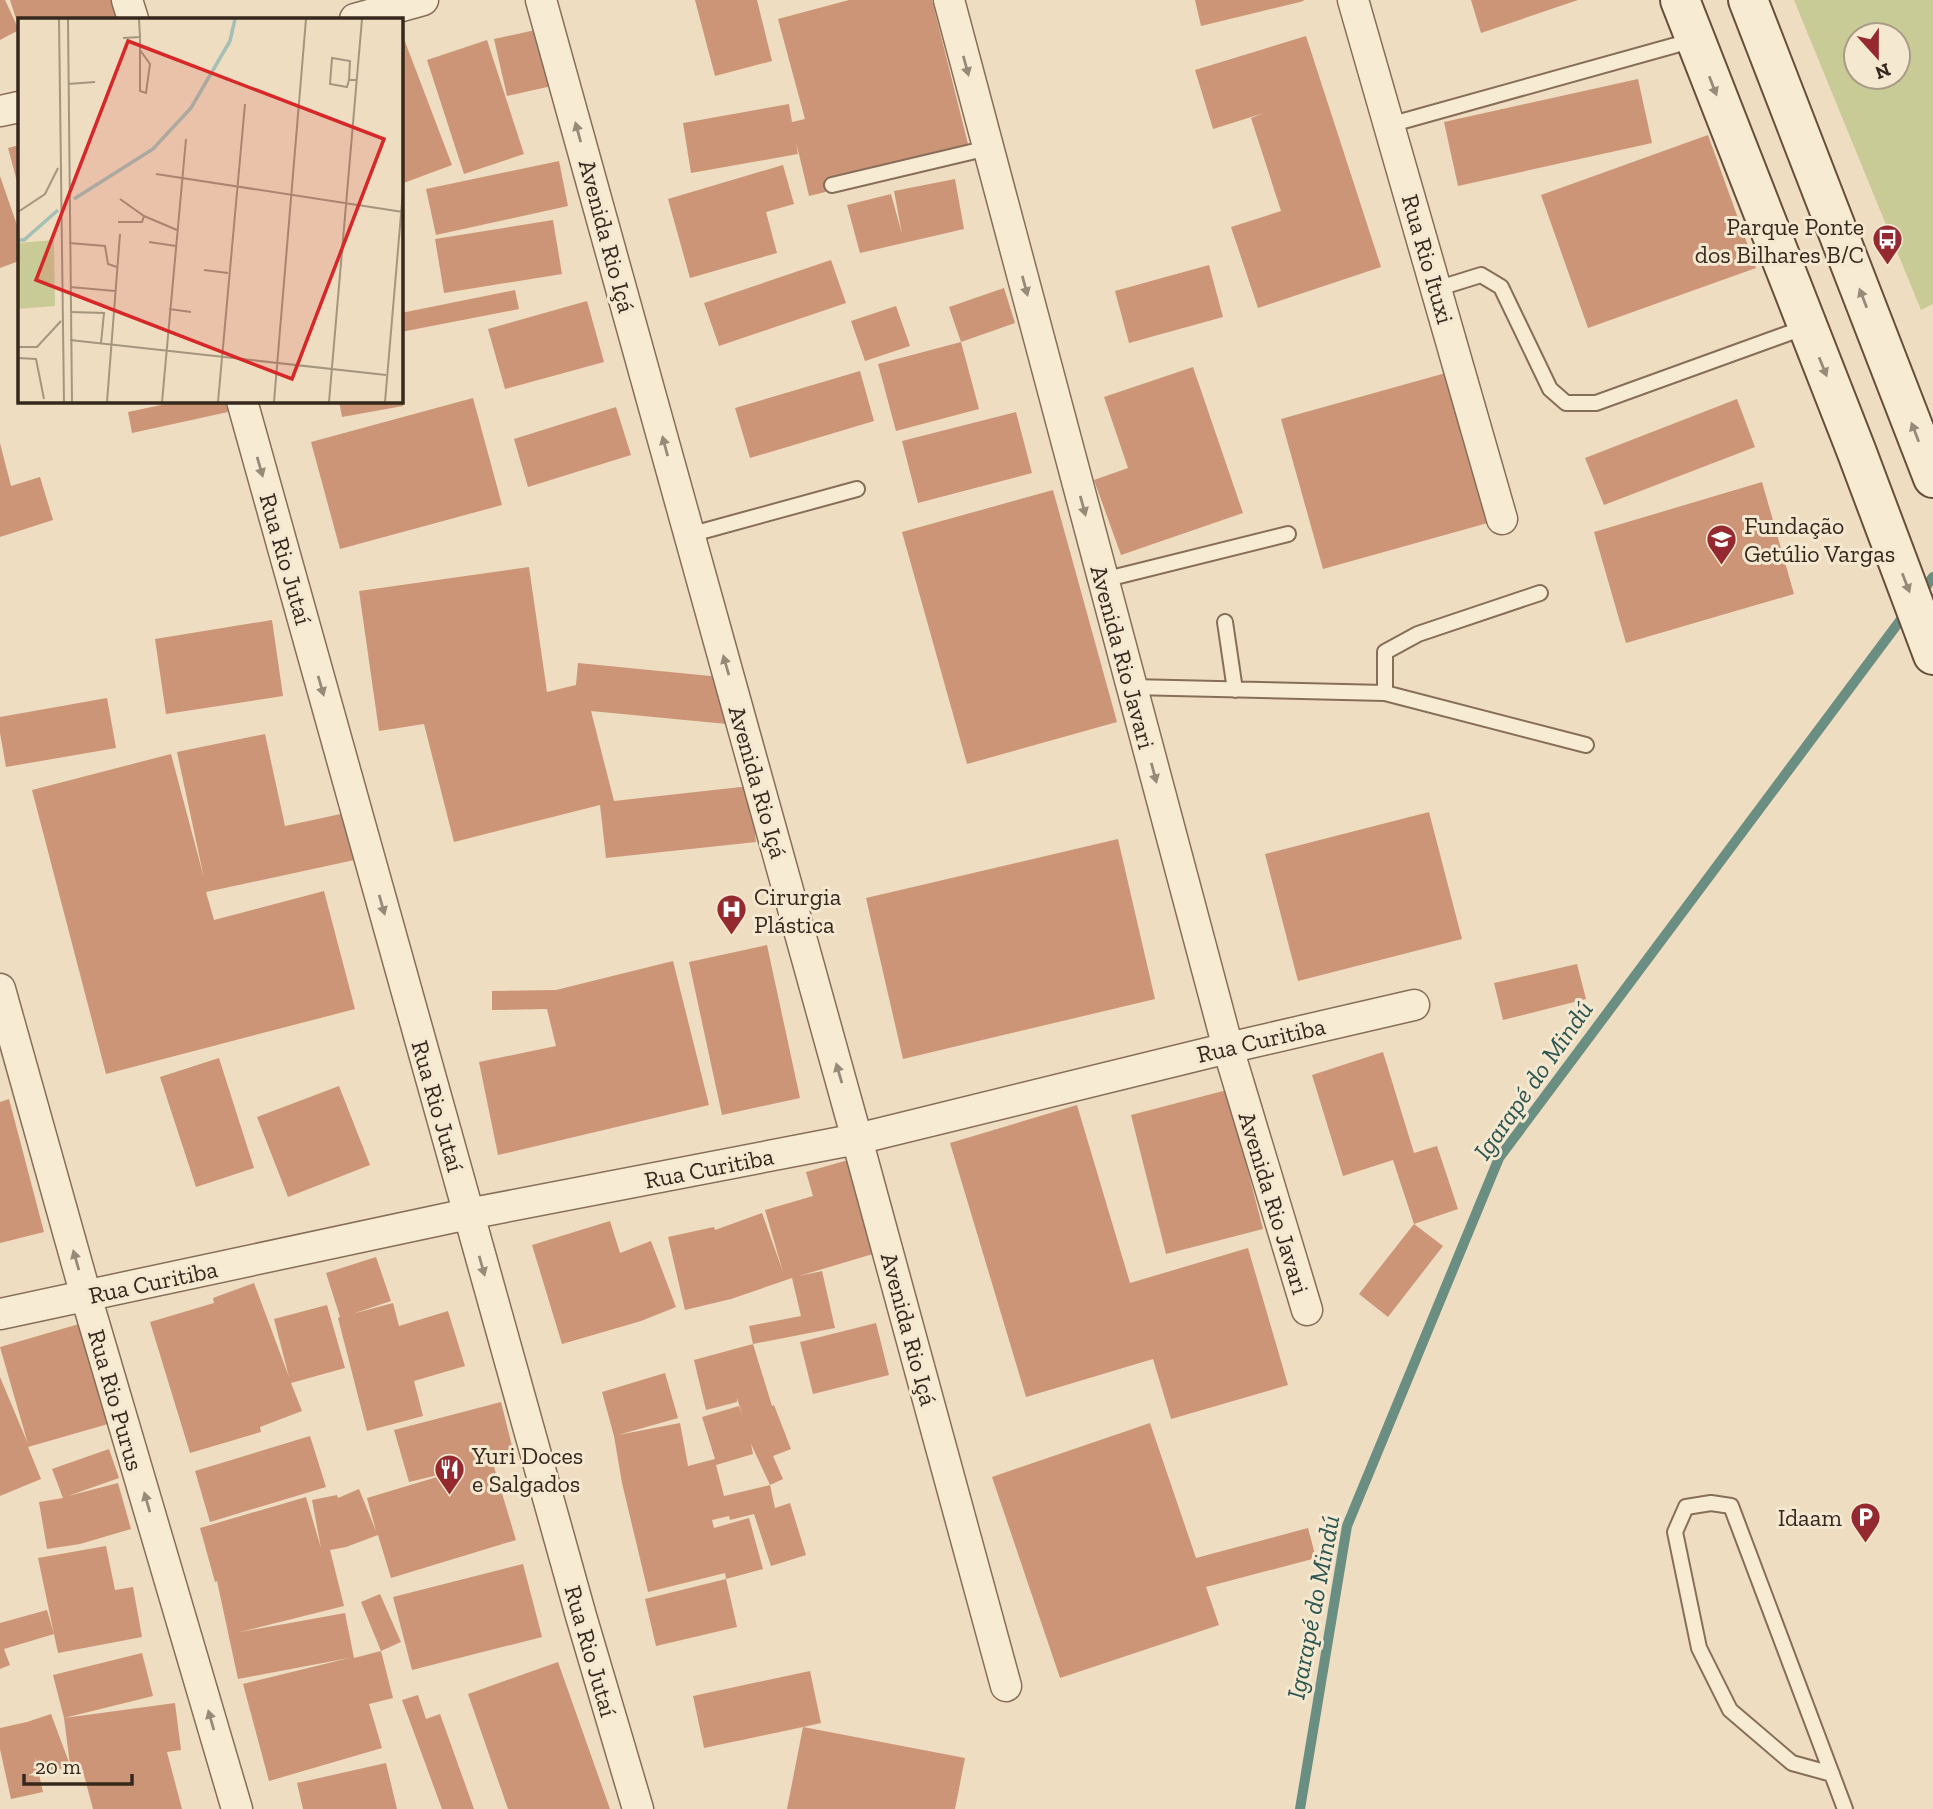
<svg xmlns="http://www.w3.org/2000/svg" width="1933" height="1809" font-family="'Zilla Slab',serif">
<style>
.green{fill:#c8cb95;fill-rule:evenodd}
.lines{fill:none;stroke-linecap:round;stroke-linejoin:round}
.stream{stroke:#6b8e83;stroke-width:10}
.building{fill:#cc9577}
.lane-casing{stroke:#876e59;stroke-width:18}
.street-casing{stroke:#876e59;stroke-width:33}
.secondary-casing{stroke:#684f3c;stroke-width:42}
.lane{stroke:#f8ebd4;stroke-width:14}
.street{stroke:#f8ebd4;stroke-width:30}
.secondary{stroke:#f8ebd4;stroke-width:38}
.oneway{fill:#978a78}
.labels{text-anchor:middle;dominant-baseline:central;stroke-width:6;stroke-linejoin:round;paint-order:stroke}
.poi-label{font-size:24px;fill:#36281d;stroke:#f5e8d0;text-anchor:start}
.street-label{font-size:24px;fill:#36281d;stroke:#f5e8d0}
.water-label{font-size:26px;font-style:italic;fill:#2c5651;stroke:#f5e8d0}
.inset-river{fill:none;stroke:#a4c0b6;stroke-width:3.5}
.inset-road{fill:none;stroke:#a4957f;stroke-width:2}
.view{fill:#d62828;fill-opacity:0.15;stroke:#d62828;stroke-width:3.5}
.inset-edge{fill:none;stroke:#36281d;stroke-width:3.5}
</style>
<rect width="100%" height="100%" fill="#eeddc1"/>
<path class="green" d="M1794,0H1933V304L1921,310ZM1856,35H1898V77H1856Z"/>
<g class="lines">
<path class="stream" d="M1920,595L1933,577
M1300,1809L1347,1526L1499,1158L1908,610"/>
</g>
<path class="building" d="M0,0H5L19,30L0,40Z
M10,0H113L119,19H19V28Z
M695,0H757L772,61L715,76Z
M849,0H932L971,156L809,196L796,142L798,154L691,173L683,123L789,104L792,122L805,119L778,19Z
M1195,0H1303L1304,1L1201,26Z
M1471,0H1578L1481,33Z
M540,29L552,86L507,96L494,39Z
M401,31L452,165L401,184Z
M1306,36L1381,267L1258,308L1231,227L1281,211L1251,118L1264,113L1213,129L1195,70Z
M487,40L524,154L464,174L427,60Z
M1638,79L1652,143L1458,186L1444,122Z
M1708,135L1756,268L1588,328L1541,195Z
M19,145V185H18L8,148Z
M559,161L568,206L436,235L426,189Z
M783,165L794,204L766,212L777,253L690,278L668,199Z
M0,176L19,231V261L0,268Z
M955,179L964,229L860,253L847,205L891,194L902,234L894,191Z
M553,220L562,274L444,293L435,239Z
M831,260L846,303L719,346L704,303Z
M1209,265L1223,317L1129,343L1115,291Z
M1004,288L1015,323L961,342L979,409L896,431L878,364L961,342L949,307Z
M515,290L519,309L401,332V313Z
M587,301L604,362L505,389L488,329Z
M896,306L910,346L865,361L851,321Z
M1193,367L1243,513L1121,555L1094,480L1128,468L1104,397Z
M1460,369L1502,519L1323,569L1281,419Z
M860,371L874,421L750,458L735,408Z
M473,398L502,505L340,549L311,442Z
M1737,399L1755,447L1604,505L1585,458Z
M180,401H225L228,412L132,433L128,412Z
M339,401H403V406L342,417Z
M616,407L631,455L528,487L514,439Z
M1016,412L1032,473L918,503L902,441Z
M0,443L11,486L40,477L53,520L0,537Z
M1762,482L1794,594L1626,643L1594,532Z
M1053,490L1117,722L967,764L902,532Z
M529,567L547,692L576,685L578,663L731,678L727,724L591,711L614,801L750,786L756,842L606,858L600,805L454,842L424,724L379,731L359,591Z
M272,620L283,696L166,714L155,639Z
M107,698L116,748L6,767L0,733V717Z
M265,734L285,826L350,812L359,859L206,892L214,920L324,891L355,1009L106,1074L32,790L171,754L204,878L177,752Z
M1429,812L1462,939L1298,981L1265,854Z
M1118,839L1155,999L903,1059L866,898Z
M767,945L800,1098L722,1115L689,962Z
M673,961L709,1105L498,1155L479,1062L556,1046L547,1009L492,1010V991L556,990Z
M1577,964L1586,999L1503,1020L1494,983Z
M1383,1052L1414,1153L1437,1146L1458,1209L1414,1224L1393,1160L1343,1176L1312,1075Z
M219,1058L254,1168L196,1187L160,1077Z
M339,1086L370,1165L288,1197L257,1117Z
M1227,1090L1263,1229L1166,1254L1131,1115Z
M9,1099L44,1232L0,1243V1102Z
M1077,1105L1130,1283L1248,1248L1288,1385L1171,1419L1153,1359L1026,1397L950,1143Z
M855,1158L883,1251L799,1276L822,1271L835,1328L753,1344L772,1406L774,1405L791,1449L773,1456L783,1479L770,1485L751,1444L753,1454L716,1465L724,1496L770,1485L775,1508L790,1503L806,1555L771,1566L754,1514L730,1520L729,1516L712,1520L714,1528L749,1518L763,1569L726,1579L737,1627L656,1646L645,1599L726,1579L725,1573L648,1592L622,1483L614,1436L602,1392L665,1373L678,1418L618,1435L680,1423L688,1466L715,1459L702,1417L739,1406L743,1417L737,1398V1402L706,1410L694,1360L753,1344L749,1326L801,1316L792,1278L731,1299L685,1310L668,1237L714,1227L715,1230L762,1213L783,1272L765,1210L813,1196L806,1172Z
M610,1221L620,1253L651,1241L676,1307L641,1321L562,1344L532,1245Z
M1414,1224L1443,1246L1388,1317L1359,1294Z
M376,1257L391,1301L352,1314L393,1303L399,1326L448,1311L465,1366L414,1381L423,1416L367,1431L338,1318L340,1317L326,1273Z
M254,1283L289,1377L274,1319L327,1305L345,1368L291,1383L302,1411L260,1427L261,1432L190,1453L150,1322L214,1303L213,1298Z
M876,1323L889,1375L813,1394L800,1342Z
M79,1324L108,1424L28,1447L41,1479L0,1496V1377L28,1444L0,1347Z
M501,1402L514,1454L492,1460L516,1540L391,1578L378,1535L346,1547L330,1550L344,1606L240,1632L345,1613L354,1658L381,1651L393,1698L369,1704L382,1748L269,1781L243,1684L349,1658L238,1679L217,1581L215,1582L200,1528L306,1497L321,1548L312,1500L337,1495L338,1498L359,1489L376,1531L367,1498L467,1468L409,1482L394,1430Z
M1150,1423L1196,1558L1308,1528L1316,1558L1206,1587L1219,1625L1060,1678L992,1477Z
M310,1436L326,1487L210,1522L195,1471Z
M109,1449L119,1478L68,1496L118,1483L131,1529L80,1544L47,1549L39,1502L63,1498L52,1469Z
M106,1546L115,1590L133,1587L142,1637L58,1653L38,1558Z
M523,1564L542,1637L412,1670L393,1597Z
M380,1594L401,1642L381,1651L361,1602Z
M47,1610L54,1634L4,1649L10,1665L0,1669V1623Z
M142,1653L153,1696L64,1718L53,1675Z
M558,1662L610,1809H508L468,1694Z
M810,1671L821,1723L803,1727L965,1758L955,1809H787L803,1727L704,1748L693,1696Z
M418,1695L426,1719L440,1714L474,1809H442L402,1700Z
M175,1703L181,1750L167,1752L182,1809H93L81,1764L70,1765L42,1776L35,1757L43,1792L11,1799L0,1749V1728L27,1722L51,1714L70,1765L64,1718Z
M386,1763L397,1809H303L297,1783Z"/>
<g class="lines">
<defs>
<path id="lane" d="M1389,125L1694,40
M832,185L988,148
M1436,289L1481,275L1501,287L1550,389L1566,403H1596L1806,327
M689,535L857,489
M1103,580L1288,534
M1225,622L1235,690
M1131,687L1385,693L1586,745
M1385,693V652L1418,634L1540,593
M1832,1774L1792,1763L1730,1710L1699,1648L1675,1532L1686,1507L1711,1503L1731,1506L1845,1809"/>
<path id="street" d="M127,0L133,19
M541,0L857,1139L1006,1686
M949,0L1228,1048L1307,1310
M1353,0L1502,519
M355,19L423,0
M0,111L19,107
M242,401L581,1616L638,1809
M0,989L86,1296L237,1809
M0,1314L468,1214L857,1139L1228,1048L1414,1005"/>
<path id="secondary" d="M1680,0L1856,450L1933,655
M1748,0L1933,478"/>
</defs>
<use href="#lane" class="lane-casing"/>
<use href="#street" class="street-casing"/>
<use href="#secondary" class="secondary-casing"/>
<use href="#lane" class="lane"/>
<use href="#street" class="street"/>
<use href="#secondary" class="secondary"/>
</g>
<defs><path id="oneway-solid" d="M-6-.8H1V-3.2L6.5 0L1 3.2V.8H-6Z" transform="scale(1.75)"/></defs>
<g class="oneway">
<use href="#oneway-solid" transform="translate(966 66) rotate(75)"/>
<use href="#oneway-solid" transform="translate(1713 86) rotate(69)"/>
<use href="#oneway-solid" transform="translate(578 132) rotate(-105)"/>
<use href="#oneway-solid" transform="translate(1025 286) rotate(75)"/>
<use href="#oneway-solid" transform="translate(1863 298) rotate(-111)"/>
<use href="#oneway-solid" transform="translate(1823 367) rotate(68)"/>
<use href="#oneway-solid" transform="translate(1915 432) rotate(-111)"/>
<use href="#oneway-solid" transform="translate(665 446) rotate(-105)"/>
<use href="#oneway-solid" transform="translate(260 467) rotate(74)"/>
<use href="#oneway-solid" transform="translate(1083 506) rotate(75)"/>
<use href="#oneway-solid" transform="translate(1906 583) rotate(69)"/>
<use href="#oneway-solid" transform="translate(726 665) rotate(-106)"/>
<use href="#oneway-solid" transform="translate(321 686) rotate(74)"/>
<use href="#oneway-solid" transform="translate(1154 773) rotate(75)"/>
<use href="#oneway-solid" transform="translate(382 905) rotate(74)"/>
<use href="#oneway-solid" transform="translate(839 1073) rotate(-106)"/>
<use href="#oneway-solid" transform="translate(76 1260) rotate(-106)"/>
<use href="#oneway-solid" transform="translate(482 1266) rotate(74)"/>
<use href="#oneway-solid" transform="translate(147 1502) rotate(-106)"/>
<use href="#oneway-solid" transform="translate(211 1720) rotate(-106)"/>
</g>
<defs>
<symbol id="bus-pin" viewBox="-11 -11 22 30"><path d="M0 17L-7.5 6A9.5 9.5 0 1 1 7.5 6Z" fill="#952930" stroke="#f5e8d0"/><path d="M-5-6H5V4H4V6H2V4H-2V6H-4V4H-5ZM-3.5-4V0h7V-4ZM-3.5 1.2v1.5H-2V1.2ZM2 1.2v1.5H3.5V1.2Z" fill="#fff"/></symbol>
<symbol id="university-pin" viewBox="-11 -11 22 30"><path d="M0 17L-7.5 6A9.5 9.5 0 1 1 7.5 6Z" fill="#952930" stroke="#f5e8d0"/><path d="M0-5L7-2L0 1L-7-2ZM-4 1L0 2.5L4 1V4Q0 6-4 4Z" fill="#fff"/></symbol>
<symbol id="hospital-pin" viewBox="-11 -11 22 30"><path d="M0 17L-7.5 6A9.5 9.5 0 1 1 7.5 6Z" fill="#952930" stroke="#f5e8d0"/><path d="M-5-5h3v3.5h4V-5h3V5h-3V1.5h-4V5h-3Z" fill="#fff"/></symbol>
<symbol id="restaurant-pin" viewBox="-11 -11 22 30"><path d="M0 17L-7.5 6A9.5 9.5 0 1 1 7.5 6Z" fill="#952930" stroke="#f5e8d0"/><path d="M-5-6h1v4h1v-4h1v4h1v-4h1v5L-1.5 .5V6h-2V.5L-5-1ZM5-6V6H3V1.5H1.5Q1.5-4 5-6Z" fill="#fff"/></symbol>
<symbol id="parking-pin" viewBox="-11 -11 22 30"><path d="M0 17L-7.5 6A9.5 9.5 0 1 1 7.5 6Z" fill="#952930" stroke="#f5e8d0"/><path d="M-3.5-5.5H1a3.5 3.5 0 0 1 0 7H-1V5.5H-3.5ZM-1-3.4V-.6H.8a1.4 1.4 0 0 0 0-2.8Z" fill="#fff"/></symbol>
</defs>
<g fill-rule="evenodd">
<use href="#bus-pin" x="1870" y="222" width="35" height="47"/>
<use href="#university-pin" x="1704" y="522" width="35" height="47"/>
<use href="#hospital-pin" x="714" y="892" width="35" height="47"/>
<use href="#restaurant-pin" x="432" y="1452" width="35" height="47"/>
<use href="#parking-pin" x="1848" y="1500" width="35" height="47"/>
</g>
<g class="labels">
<g class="poi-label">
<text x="1864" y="226" text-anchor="end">Parque Ponte<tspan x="1864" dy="28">dos Bilhares B/C</tspan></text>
<text x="1744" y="525">Fundação<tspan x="1744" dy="28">Getúlio Vargas</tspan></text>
<text x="754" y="896">Cirurgia<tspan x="754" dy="28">Plástica</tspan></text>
<text x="472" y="1455">Yuri Doces<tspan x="472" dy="28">e Salgados</tspan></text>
<text x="1842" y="1517" text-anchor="end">Idaam</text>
</g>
<g class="street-label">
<text transform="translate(607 236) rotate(75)">Avenida Rio Içá</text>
<text transform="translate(1428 259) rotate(74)">Rua Rio Ituxi</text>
<text transform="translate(286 559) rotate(74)">Rua Rio Jutaí</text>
<text transform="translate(1123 657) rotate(75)">Avenida Rio Javari</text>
<text transform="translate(758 782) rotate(74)">Avenida Rio Içá</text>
<text transform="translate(1261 1040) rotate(-13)">Rua Curitiba</text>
<text transform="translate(438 1106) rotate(74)">Rua Rio Jutaí</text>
<text transform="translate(709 1168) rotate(-11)">Rua Curitiba</text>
<text transform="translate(1274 1203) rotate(73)">Avenida Rio Javari</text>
<text transform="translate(153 1282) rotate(-12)">Rua Curitiba</text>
<text transform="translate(909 1329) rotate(75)">Avenida Rio Içá</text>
<text transform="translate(116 1400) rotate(74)">Rua Rio Purus</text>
<text transform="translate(591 1651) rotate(74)">Rua Rio Jutaí</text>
</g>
<g class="water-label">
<text transform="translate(1533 1080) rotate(-55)">Igarapé do Mindú</text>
<text transform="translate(1313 1607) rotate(-79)">Igarapé do Mindú</text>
</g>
</g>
<g transform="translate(18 18)">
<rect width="385" height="385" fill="#eeddc1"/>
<path d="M36,222L37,288L0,291V225Z" fill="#c8cb95"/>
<path class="inset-river" d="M56,181L135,131L173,90L212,23L217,1M0,222H6L40,192"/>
<path class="inset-road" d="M41,1L46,384M50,1L54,384M105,20L122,19L121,1M122,32L132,46L128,75L122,73V19M331,62L332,43L314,40L312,66L329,69L331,62H338M50,66L77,64M138,156L385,194M102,181L126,198L159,212M0,194L27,176L40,150M100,204H124L126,198M131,224L158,228M51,225L87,228L90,246L99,249M186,252L210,255M52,269L97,273M151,291L173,294M52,294L86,295L83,325M52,322L368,357M0,329H19L43,303M0,340L18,341L26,381M89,384L102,216M144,384L168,121M200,384L227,86M256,384L288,1M311,384L344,1M367,384L385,173"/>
<path class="view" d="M110,23L366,121L274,361L18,262Z"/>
<rect width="385" height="385" class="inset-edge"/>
</g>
<g transform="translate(1877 56) rotate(159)"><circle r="33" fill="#f5e8d0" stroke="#a99b88" stroke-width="2"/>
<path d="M0-5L12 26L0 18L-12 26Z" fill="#952930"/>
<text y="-10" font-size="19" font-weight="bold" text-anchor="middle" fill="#36281d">N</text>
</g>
<path d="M24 1774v10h108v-10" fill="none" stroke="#36281d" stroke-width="3.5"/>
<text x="35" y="1774" font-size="21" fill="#36281d" stroke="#f5e8d0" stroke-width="5" paint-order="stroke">20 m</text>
</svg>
